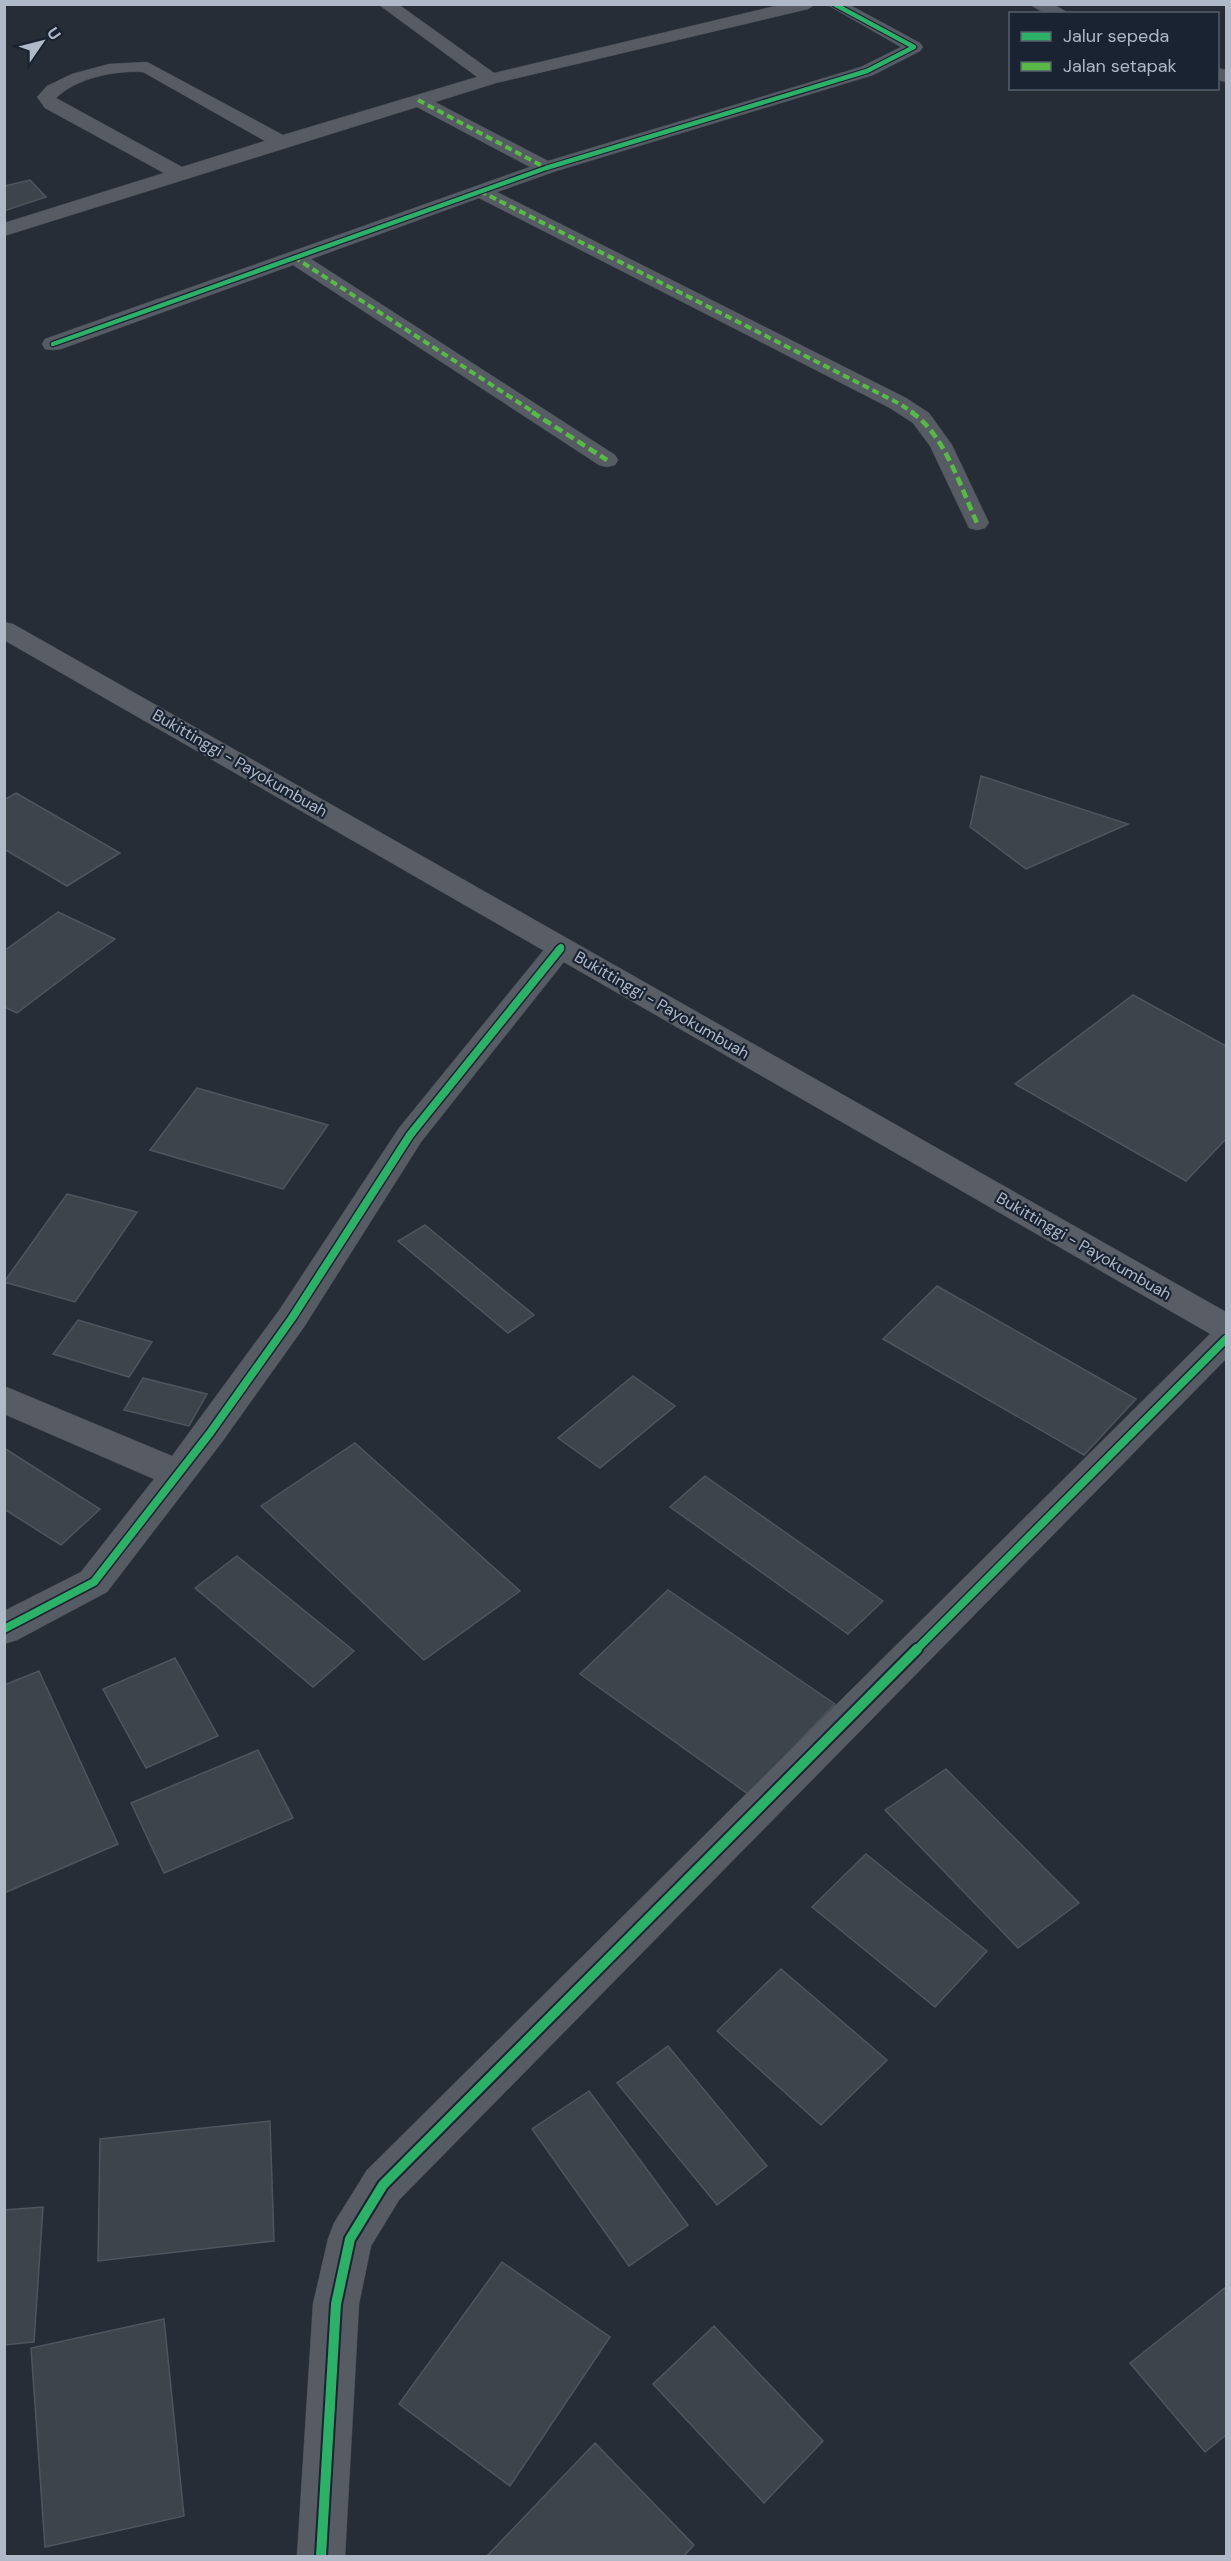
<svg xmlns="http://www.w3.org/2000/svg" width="1231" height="2561" font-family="'DM Sans',sans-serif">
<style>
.building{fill:#3e444c;stroke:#4e555e;stroke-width:1.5}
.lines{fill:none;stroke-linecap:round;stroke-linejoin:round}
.street-casing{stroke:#434850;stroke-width:1}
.primary-casing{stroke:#444a53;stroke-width:1}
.street{fill:#575c64;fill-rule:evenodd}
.primary{fill:#595e66;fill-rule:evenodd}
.quiet-far1{stroke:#58b947;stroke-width:4;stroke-dasharray:7 4;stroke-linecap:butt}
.quiet{stroke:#58b947;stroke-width:4.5;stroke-dasharray:9 4.5;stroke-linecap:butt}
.cycleway-far3-casing{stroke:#1a2331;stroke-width:7}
.cycleway-far2-casing{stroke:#1a2331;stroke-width:9}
.cycleway-far1-casing{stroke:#1a2331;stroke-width:11}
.cycleway-casing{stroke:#1a2331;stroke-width:14}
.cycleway-far3{stroke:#2db169;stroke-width:4.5}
.cycleway-far2{stroke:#2db169;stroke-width:6}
.cycleway-far1{stroke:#2db169;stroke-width:8}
.cycleway{stroke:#2db169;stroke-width:10}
.labels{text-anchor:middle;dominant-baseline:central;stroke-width:4.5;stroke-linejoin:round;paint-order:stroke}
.street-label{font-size:16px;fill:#b0b9c8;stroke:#1a2331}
</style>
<rect width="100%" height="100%" fill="#262d37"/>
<path class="building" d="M30,180L46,197L4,211V186Z
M981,776L1128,824L1026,869L970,827Z
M16,793L120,853L67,886L4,849V800Z
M58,912L115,939L17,1013L4,1007V951Z
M1133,995L1226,1046V1139L1186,1181L1015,1084Z
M197,1088L328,1125L283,1189L150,1150Z
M67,1194L137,1212L75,1302L4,1282Z
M425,1225L534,1315L508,1333L398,1241Z
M937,1286L1136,1399L1084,1455L883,1339Z
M78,1320L152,1342L129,1377L53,1354Z
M633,1376L675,1406L600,1468L558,1438Z
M143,1378L207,1394L189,1426L124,1410Z
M355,1443L520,1591L424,1660L261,1506Z
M4,1448L100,1509L61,1545L4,1509Z
M705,1476L883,1601L848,1634L670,1507Z
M237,1556L354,1651L313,1687L195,1588Z
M668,1590L835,1704L748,1794L580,1674Z
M175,1658L218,1736L146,1768L103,1689Z
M39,1671L118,1844L4,1893V1685Z
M258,1750L293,1818L164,1873L131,1803Z
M946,1769L1079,1903L1018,1948L885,1810Z
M866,1854L987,1951L935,2007L812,1907Z
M781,1969L887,2060L821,2125L717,2031Z
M668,2046L767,2166L717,2205L617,2083Z
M589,2091L688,2225L629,2266L532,2129Z
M270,2121L274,2241L98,2261L100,2139Z
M43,2207L34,2342L4,2345V2210Z
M502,2262L610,2337L510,2486L399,2404Z
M1226,2287V2435L1205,2452L1130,2363Z
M164,2319L184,2516L45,2547L31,2348Z
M714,2326L823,2441L764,2503L653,2384Z
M595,2443L694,2545L684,2556H487Z"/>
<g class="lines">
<defs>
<path id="street" d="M378,4H398L494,73L784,4H816L808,9L496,83L435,102L548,161L861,67L901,47L826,4H848L920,43L923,47L920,51L873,75L553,172L497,192L906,398L929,413L952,445L989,523L985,528L977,530L969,528L930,446L913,423L890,408L479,198L311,259L615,455L618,460L615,465L607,467L599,465L293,265L61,349L53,350L45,349L42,344L45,339L530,167L417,107L4,236V223L164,173L45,108L37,97L47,86L72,74L109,64L147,62L283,135L477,77ZM143,72L265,141L182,167L56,98C76,78 116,70 143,72Z
M1029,4H1053L1070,14H1046Z
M1218,68L1226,70V82L1218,80Z
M561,938L571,941L575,947L571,953L421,1142L304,1327L222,1442L107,1592L17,1640L4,1644V1611L81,1572L154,1479L4,1414V1386L172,1456L280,1309L399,1128L551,941Z
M1226,1327V1359L399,2200L371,2246L359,2304L345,2556H297L313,2304L328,2239L334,2223L367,2170L1214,1330Z"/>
<path id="primary" d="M4,622L13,624L1226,1312V1339L1214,1336L4,640Z"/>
</defs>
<use href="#street" class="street-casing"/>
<use href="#primary" class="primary-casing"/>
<use href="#street" class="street"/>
<use href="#primary" class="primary"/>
<path class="quiet-far1" d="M418,100L546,168
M480,191L898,403L914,413
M294,257L535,413"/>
<path class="quiet" d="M532,412L607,460
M911,412C944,433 961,488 977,523"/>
<defs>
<path id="cycleway-far3" d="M53,344L546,168L867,71L914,47L834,4"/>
<path id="cycleway-far2" d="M558,950L561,947"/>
<path id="cycleway-far1" d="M4,1629L94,1582L210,1433L292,1318L410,1135L560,949
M916,1650L1226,1339"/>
<path id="cycleway" d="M321,2556L336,2304L350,2239L383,2185L917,1649"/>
</defs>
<use href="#cycleway-far3" class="cycleway-far3-casing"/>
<use href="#cycleway-far2" class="cycleway-far2-casing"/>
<use href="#cycleway-far1" class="cycleway-far1-casing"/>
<use href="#cycleway" class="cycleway-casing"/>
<use href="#cycleway-far3" class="cycleway-far3"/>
<use href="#cycleway-far2" class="cycleway-far2"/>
<use href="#cycleway-far1" class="cycleway-far1"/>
<use href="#cycleway" class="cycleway"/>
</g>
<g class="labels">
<g class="street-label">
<text transform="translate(240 763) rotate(30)">Bukittinggi - Payokumbuah</text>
<text transform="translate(662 1005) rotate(30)">Bukittinggi - Payokumbuah</text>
<text transform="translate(1084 1246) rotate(30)">Bukittinggi - Payokumbuah</text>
</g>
</g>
<rect width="1231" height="2561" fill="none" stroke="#b0b9c8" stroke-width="12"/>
<rect x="1009" y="12" width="210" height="78" fill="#1a2331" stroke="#565f6d" stroke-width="1.5"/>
<rect x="1021" y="32" width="30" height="9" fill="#2db169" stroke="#565f6d" stroke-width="1.5"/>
<text x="1063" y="42" font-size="18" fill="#b0b9c8">Jalur sepeda</text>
<rect x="1021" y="62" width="30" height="9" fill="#58b947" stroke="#565f6d" stroke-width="1.5"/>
<text x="1063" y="72" font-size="18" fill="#b0b9c8">Jalan setapak</text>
<g transform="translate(42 42) rotate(55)" stroke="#1a2331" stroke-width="4.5" paint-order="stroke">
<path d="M0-4.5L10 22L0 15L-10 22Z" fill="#b0b9c8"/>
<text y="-9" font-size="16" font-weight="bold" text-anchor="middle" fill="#b0b9c8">U</text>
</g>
</svg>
